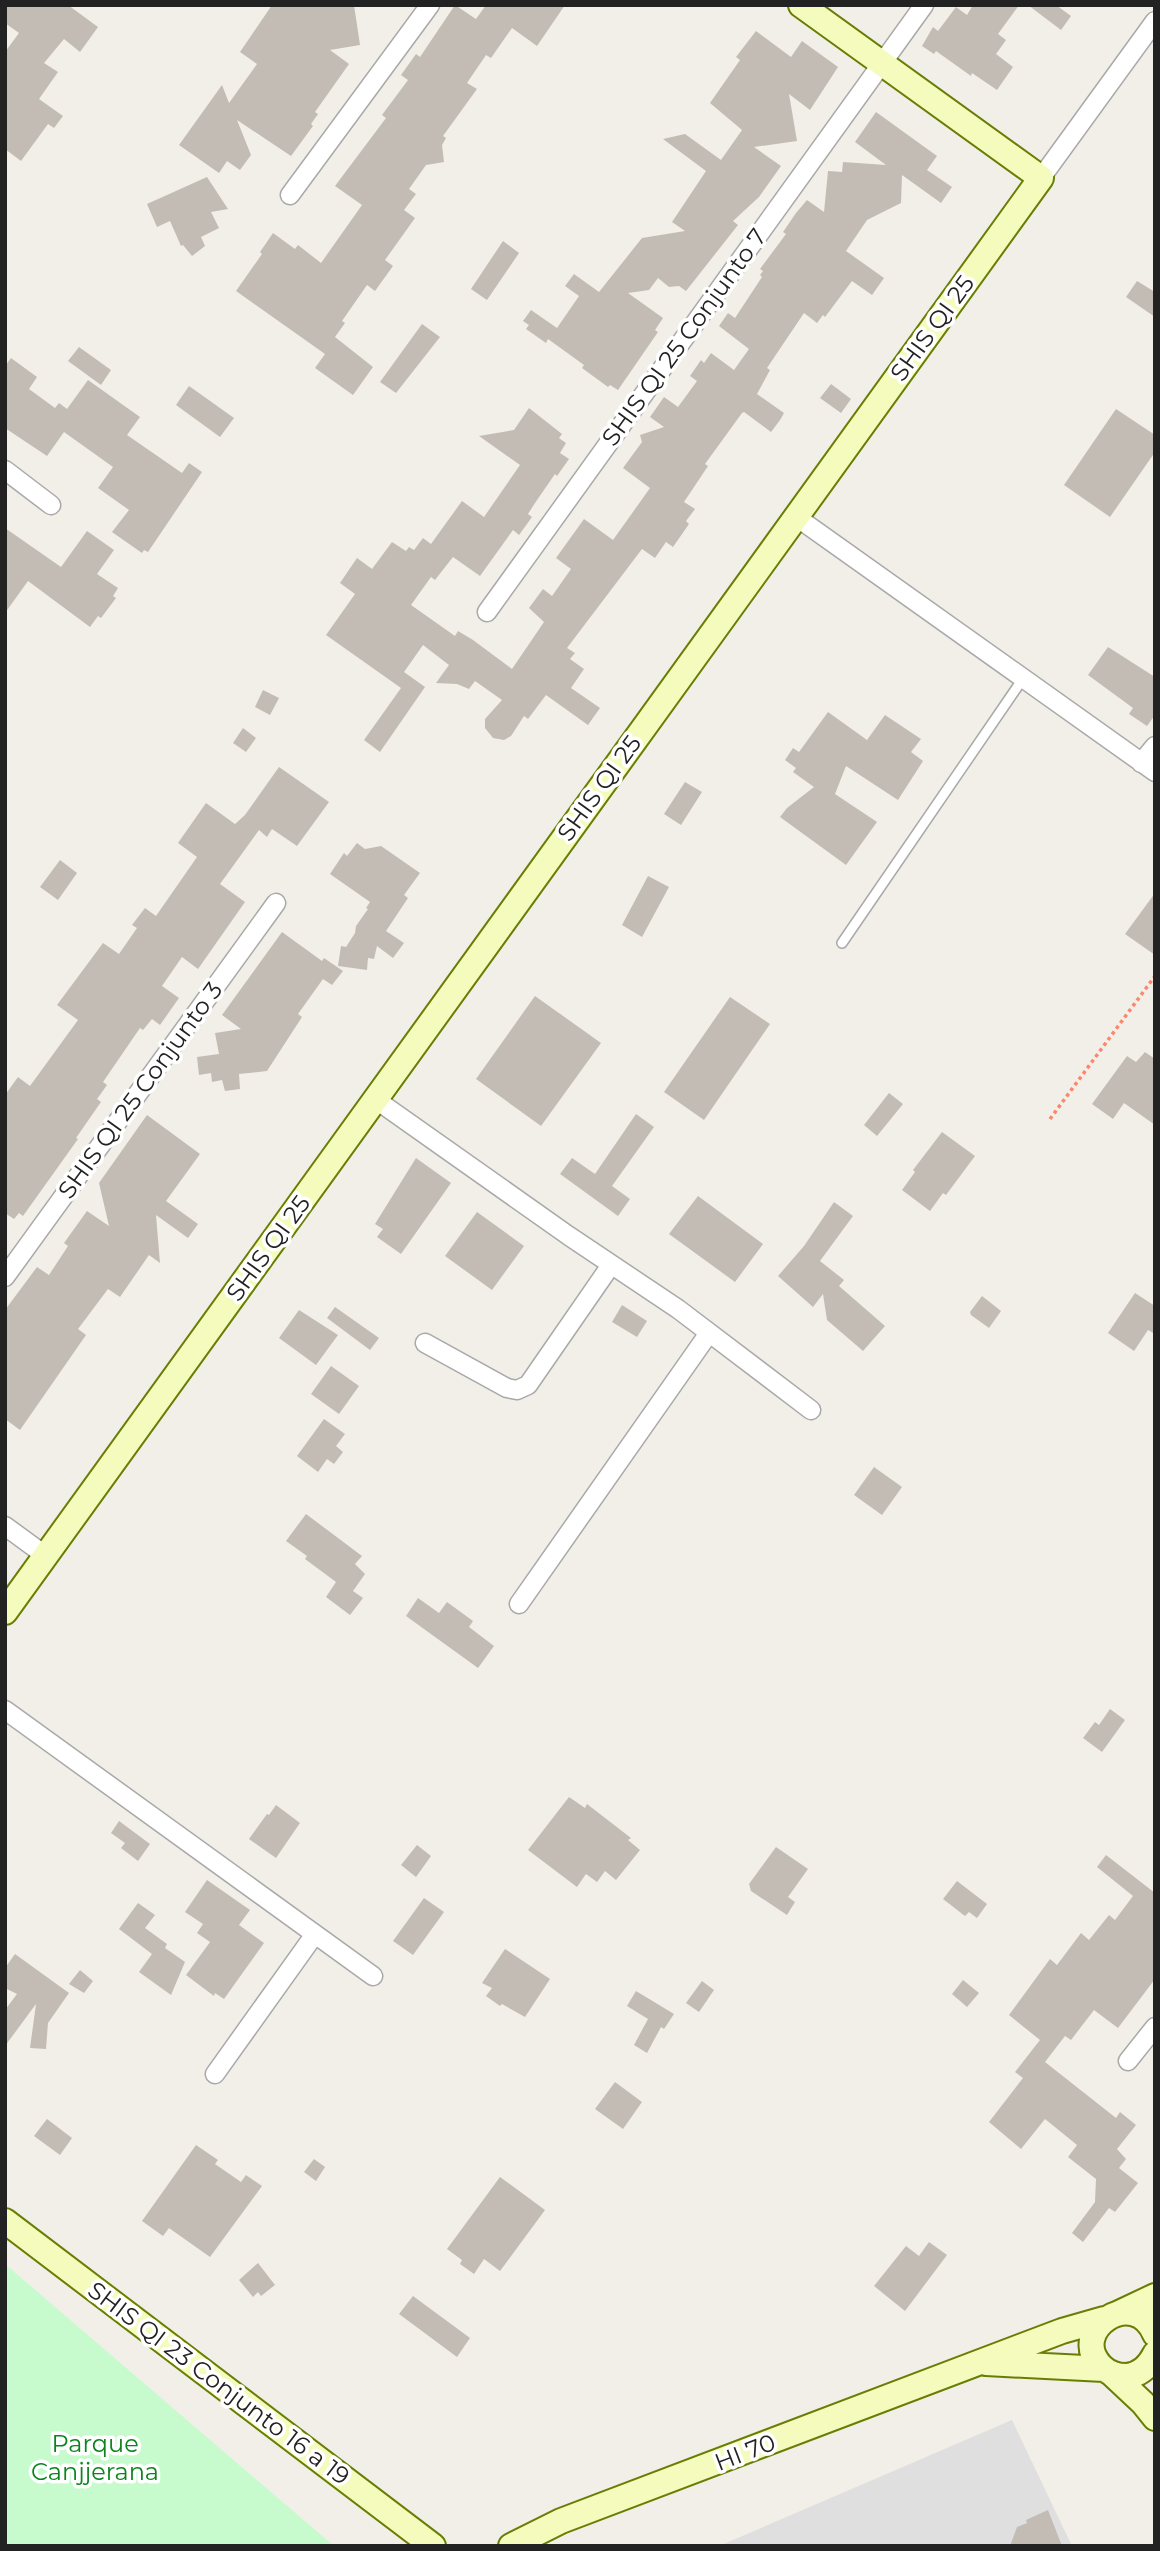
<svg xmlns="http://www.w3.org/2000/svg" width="1160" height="2551" font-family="Montserrat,sans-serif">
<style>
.residential{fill:#e0dfdf}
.park{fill:#c7fbce}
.building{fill:#c3bcb4}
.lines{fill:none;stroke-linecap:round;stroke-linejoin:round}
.lane-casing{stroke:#a9a9a9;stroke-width:12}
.street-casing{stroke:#a9a9a9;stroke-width:21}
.secondary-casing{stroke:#687e03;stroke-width:28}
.path{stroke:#fc876f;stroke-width:3.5;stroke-dasharray:3.5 3.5;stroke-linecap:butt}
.lane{stroke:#fff;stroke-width:9}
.street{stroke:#fff;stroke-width:18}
.secondary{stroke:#f4fbbd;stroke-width:24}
.labels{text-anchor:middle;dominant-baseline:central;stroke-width:7;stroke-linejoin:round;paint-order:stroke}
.street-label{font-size:24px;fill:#222;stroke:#fff}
.park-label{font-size:24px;fill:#0a851d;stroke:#fff}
</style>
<rect width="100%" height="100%" fill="#f2efe8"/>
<path class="residential" d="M1012,2420L1072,2546H719Z"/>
<path class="park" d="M5,2264L334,2546H5Z"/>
<path class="building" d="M5,5H68L98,27L80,52L64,39L44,63L58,72L39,99L63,116L54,128L48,124L21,161L5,149V52L19,33L5,23Z
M272,5H354L360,45L330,50L349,64L315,112L318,114L311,124L313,126L291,156L237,120L251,155L240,170L227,161L219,173L179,145L222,85L229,103L257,64L240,52Z
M455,5L476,19L486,5H565L537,46L512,28L491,58L486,55L467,83L477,89L443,136L446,138L442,145L444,162L426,165L409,189L416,194L404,210L415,218L385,260L393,266L375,291L367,285L342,321L345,323L335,337L373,367L353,395L315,368L325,354L236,291L262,254L260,252L273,233L295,249L298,245L321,263L362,205L335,186L386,118L382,115L408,80L401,75L416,54L420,57Z
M973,5H1019L998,34L1006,40L996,54L1013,67L997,90L972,73L971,76L936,51L934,54L922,46L933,27L938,31L956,7L967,15Z
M1028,5H1056L1071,16L1061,30Z
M756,31L791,57L802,41L838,67L810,110L789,94L797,141L754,147L781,166L759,197L733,221L738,225L686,291L679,286L669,287L658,278L649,290L628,293L663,318L655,330L658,332L618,390L610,385L608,387L582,368L584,365L548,339L546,343L526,329L529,325L523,321L531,310L557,328L579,296L565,286L574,274L599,292L642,238L685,231L672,222L706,171L663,139L685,134L721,160L742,130L710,103L740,60L736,57Z
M876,112L937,156L927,170L952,187L941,203L902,175L901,203L867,220L846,251L884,278L872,295L852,281L825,317L823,315L817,323L804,313L767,368L770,370L757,394L784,413L780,420L771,432L744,412L742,413L705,464L708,466L684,502L695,509L686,521L689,524L673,547L666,542L655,558L642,549L567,648L575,653L570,659L584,669L571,688L600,708L588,725L546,695L528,719L524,716L511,736L504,740L493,738L485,728V719L502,700L475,681L469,689L457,684L436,683L449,665L423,645L404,672L425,687L380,752L364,740L401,688L326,635L355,594L340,583L357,558L372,569L392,542L406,551L409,547L414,550L423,538L431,544L462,501L484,517L520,465L479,436L514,430L529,408L562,434L559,438L566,443L560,453L569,459L557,476L555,474L535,503L528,514L532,517L519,535L513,530L480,576L453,557L435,580L431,577L411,605L455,636L458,631L473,640L512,669L544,622L529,608L543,589L552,596L571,569L556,558L584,519L613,540L650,488L623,468L642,442L640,435L664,427L650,417L664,397L678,407L697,381L690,376L701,360L704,363L711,353L734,370L749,349L719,326L728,313L735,318L762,277L760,275L763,271L760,269L786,234L783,232L796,213L807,200L824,212L828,171L842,172L843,162L886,165L855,142Z
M207,177L228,209L211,212L219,228L201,237L205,246L192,256L183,245L181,246L170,221L157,227L147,204Z
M503,241L519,253L487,300L471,289Z
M1137,281L1155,292V317L1126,297Z
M422,324L440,337L396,393L380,382Z
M79,347L111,370L101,385L68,361Z
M11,358L37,377L29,389L55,408L59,403L67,409L88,380L140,417L127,435L182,473L189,463L202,472L148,552L144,550L142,553L112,532L129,510L98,488L113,467L64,432L47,456L5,428V366Z
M831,384L851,399L841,413L820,398Z
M189,386L234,418L220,437L176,405Z
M1116,409L1155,435V452L1110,517L1064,485Z
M5,528L61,567L87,531L114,550L97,574L118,588L113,596L116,598L101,618L98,616L90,627L28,581L5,613Z
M1108,647L1155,677V715L1147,726L1129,714L1133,708L1088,675Z
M263,690L279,698L270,715L255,707Z
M828,712L867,740L885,715L921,739L911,752L923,761L898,800L846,766L835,794L877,822L846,865L780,817L787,808L814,787L793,772L796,768L785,760L793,748L799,752Z
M243,728L256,738L246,752L233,743Z
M279,767L329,802L297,846L272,829L267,837L259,830L220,884L245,902L198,969L182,957L162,986L179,998L160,1025L152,1019L143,1030L140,1028L103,1082L107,1085L97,1099L101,1102L76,1138L78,1139L23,1216L19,1213L14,1219L5,1213V1095L18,1077L30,1086L78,1020L57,1005L103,943L119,954L137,928L132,925L145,908L156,916L197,857L178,843L206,803L235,824L245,815Z
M685,782L702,792L681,825L664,814Z
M357,843L365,849L381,846L420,873L404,895L408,898L386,931L404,943L393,958L377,946L374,959L368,958L367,970L338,966L341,946L346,947L355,933L356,926L368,909L366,908L370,902L330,874L344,853L347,856Z
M60,860L77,873L58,900L40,887Z
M648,876L669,887L642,937L622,925Z
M1155,893V955L1125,934Z
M282,932L322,961L324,958L343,971L332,985L323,979L298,1014L302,1017L267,1071L239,1074L240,1089L225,1091L222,1080L212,1082L211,1073L199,1075L197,1057L219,1054L215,1033L241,1029L222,1015Z
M535,996L601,1043L541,1126L476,1079Z
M730,997L770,1024L704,1120L664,1092Z
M1145,1052L1155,1059V1125L1124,1103L1113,1119L1092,1104L1127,1056L1136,1062Z
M889,1093L903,1104L877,1136L864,1125Z
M636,1114L654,1127L612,1186L630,1199L618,1216L560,1174L572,1158L595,1174Z
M147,1115L200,1154L166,1201L198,1224L188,1238L156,1215L160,1263L149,1255L120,1297L108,1289L78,1329L86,1335L20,1430L5,1419V1310L37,1267L49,1275L68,1246L64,1243L87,1211L109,1226L99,1183Z
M942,1132L975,1156L946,1195L943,1193L930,1211L902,1190L915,1172L913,1170Z
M416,1158L451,1183L401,1254L377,1237L383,1229L375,1224Z
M698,1196L763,1244L735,1282L669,1234Z
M834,1202L853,1216L820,1261L844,1280L839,1286L885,1326L863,1351L827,1320L823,1294L813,1307L778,1276L804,1246Z
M477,1212L524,1246L492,1290L445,1256Z
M1135,1293L1155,1306V1334L1148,1330L1134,1351L1108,1333Z
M982,1296L1001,1311L989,1328L971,1315L970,1312Z
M622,1305L647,1321L637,1337L612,1322Z
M335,1307L379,1338L370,1350L327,1318Z
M299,1310L338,1335L316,1365L279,1338Z
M331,1366L359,1386L339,1414L311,1394Z
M324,1419L345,1434L336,1446L343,1452L334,1464L327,1459L318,1472L297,1456Z
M874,1467L902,1487L882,1515L854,1495Z
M306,1514L362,1556L355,1564L365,1574L353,1591L363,1598L350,1615L326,1597L336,1582L305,1559L307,1556L286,1541Z
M418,1598L439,1613L447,1602L473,1621L469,1627L494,1646L478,1668L406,1616Z
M1110,1709L1125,1720L1102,1752L1083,1738L1095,1722L1099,1725Z
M569,1797L585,1808L587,1804L631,1838L628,1840L640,1850L616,1880L605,1871L597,1882L586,1874L577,1887L528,1850Z
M276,1805L300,1823L276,1858L249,1839L267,1814L269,1815Z
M119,1821L150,1844L138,1861L121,1848L125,1843L111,1833Z
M417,1845L431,1856L416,1877L401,1865Z
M776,1847L808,1869L788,1897L795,1902L787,1915L751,1891L749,1884Z
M1106,1855L1155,1893V1979L1118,2028L1094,2010L1071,2040L1065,2036L1045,2062L1116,2118L1120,2112L1136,2125L1117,2149L1126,2159L1119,2168L1138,2183L1115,2212L1109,2208L1083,2242L1072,2233L1095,2202L1096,2179L1068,2157L1077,2145L1045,2119L1021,2149L989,2122L1023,2078L1015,2072L1040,2040L1009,2015L1050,1959L1057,1965L1081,1933L1089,1940L1109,1915L1115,1920L1133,1896L1097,1867Z
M207,1880L250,1910L239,1925L264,1943L224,1999L215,1993L214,1996L186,1975L210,1942L197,1933L203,1924L185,1912Z
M957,1881L987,1904L977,1918L969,1912L965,1916L943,1899Z
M424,1898L444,1912L413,1955L393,1941Z
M138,1903L155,1915L145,1928L167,1944L165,1948L185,1962L171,1995L139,1972L152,1954L119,1929Z
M505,1949L550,1979L525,2017L502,2004L500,2006L486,1996L492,1988L482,1983Z
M15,1954L69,1993L48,2023L46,2049L30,2048L36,2004L5,2046V2010L17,1994L5,1988V1968Z
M80,1970L93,1981L84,1993L69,1984Z
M963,1980L979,1993L967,2007L952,1994Z
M702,1981L714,1990L699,2012L686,2003Z
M636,1991L674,2014L664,2029L661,2027L647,2053L634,2045L648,2019L627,2006Z
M615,2082L642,2102L623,2129L595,2109Z
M47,2119L72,2138L60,2155L34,2136Z
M196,2145L218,2160L215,2164L241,2182L246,2175L262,2186L210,2257L169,2228L163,2236L142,2221Z
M314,2159L325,2167L316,2181L304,2172Z
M500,2177L545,2210L500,2271L484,2259L474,2274L460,2264L462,2260L447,2249Z
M929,2242L947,2255L905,2311L874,2286L906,2246L919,2256Z
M258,2263L275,2285L261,2296L258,2292L253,2297L239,2280Z
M413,2296L470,2338L457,2357L399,2314Z
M1048,2510L1062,2546H1010L1017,2527L1027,2523L1026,2520Z"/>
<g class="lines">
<defs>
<path id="lane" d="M842,943L1022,680"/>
<path id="street" d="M1041,178L1155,21
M290,195L430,5
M5,470L51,505
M795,516L1155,772
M487,612L924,5
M1141,763L1155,746
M375,1099L569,1236L678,1309L811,1410
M5,1277L276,903
M425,1343L507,1388L517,1390L528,1385L611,1265
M5,1526L46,1556
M519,1604L709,1333
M5,1710L373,1976
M1128,2061L1155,2027
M215,2074L315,1934"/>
<path id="secondary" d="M5,1612L1041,178L801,5
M5,2221L433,2546
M1119,2313L1155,2296
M1155,2334C1134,2285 1067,2331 1101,2366C1108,2373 1117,2376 1126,2376C1140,2375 1149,2366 1155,2354
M986,2363L1104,2369
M1111,2373L1143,2403L1155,2418
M511,2546L561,2521L1062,2331L1104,2319"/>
</defs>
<use href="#lane" class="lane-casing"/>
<use href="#street" class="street-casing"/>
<use href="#secondary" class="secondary-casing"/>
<path class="path" d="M1050,1119L1155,976"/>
<use href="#lane" class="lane"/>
<use href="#street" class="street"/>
<use href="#secondary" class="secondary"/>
</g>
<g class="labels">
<g class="street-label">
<text transform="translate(932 328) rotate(-54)">SHIS QI 25</text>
<text transform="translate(684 337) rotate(-54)">SHIS QI 25 Conjunto 7</text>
<text transform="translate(599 788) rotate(-54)">SHIS QI 25</text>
<text transform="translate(140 1090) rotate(-54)">SHIS QI 25 Conjunto 3</text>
<text transform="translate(268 1248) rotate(-54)">SHIS QI 25</text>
<text transform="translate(219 2383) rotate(37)">SHIS QI 23 Conjunto 16 a 19</text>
<text transform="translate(745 2452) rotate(-21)">HI 70</text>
</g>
<g class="park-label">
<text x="95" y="2443">Parque<tspan x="95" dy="28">Canjjerana</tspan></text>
</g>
</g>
<rect width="1160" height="2551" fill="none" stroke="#222222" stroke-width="14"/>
</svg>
